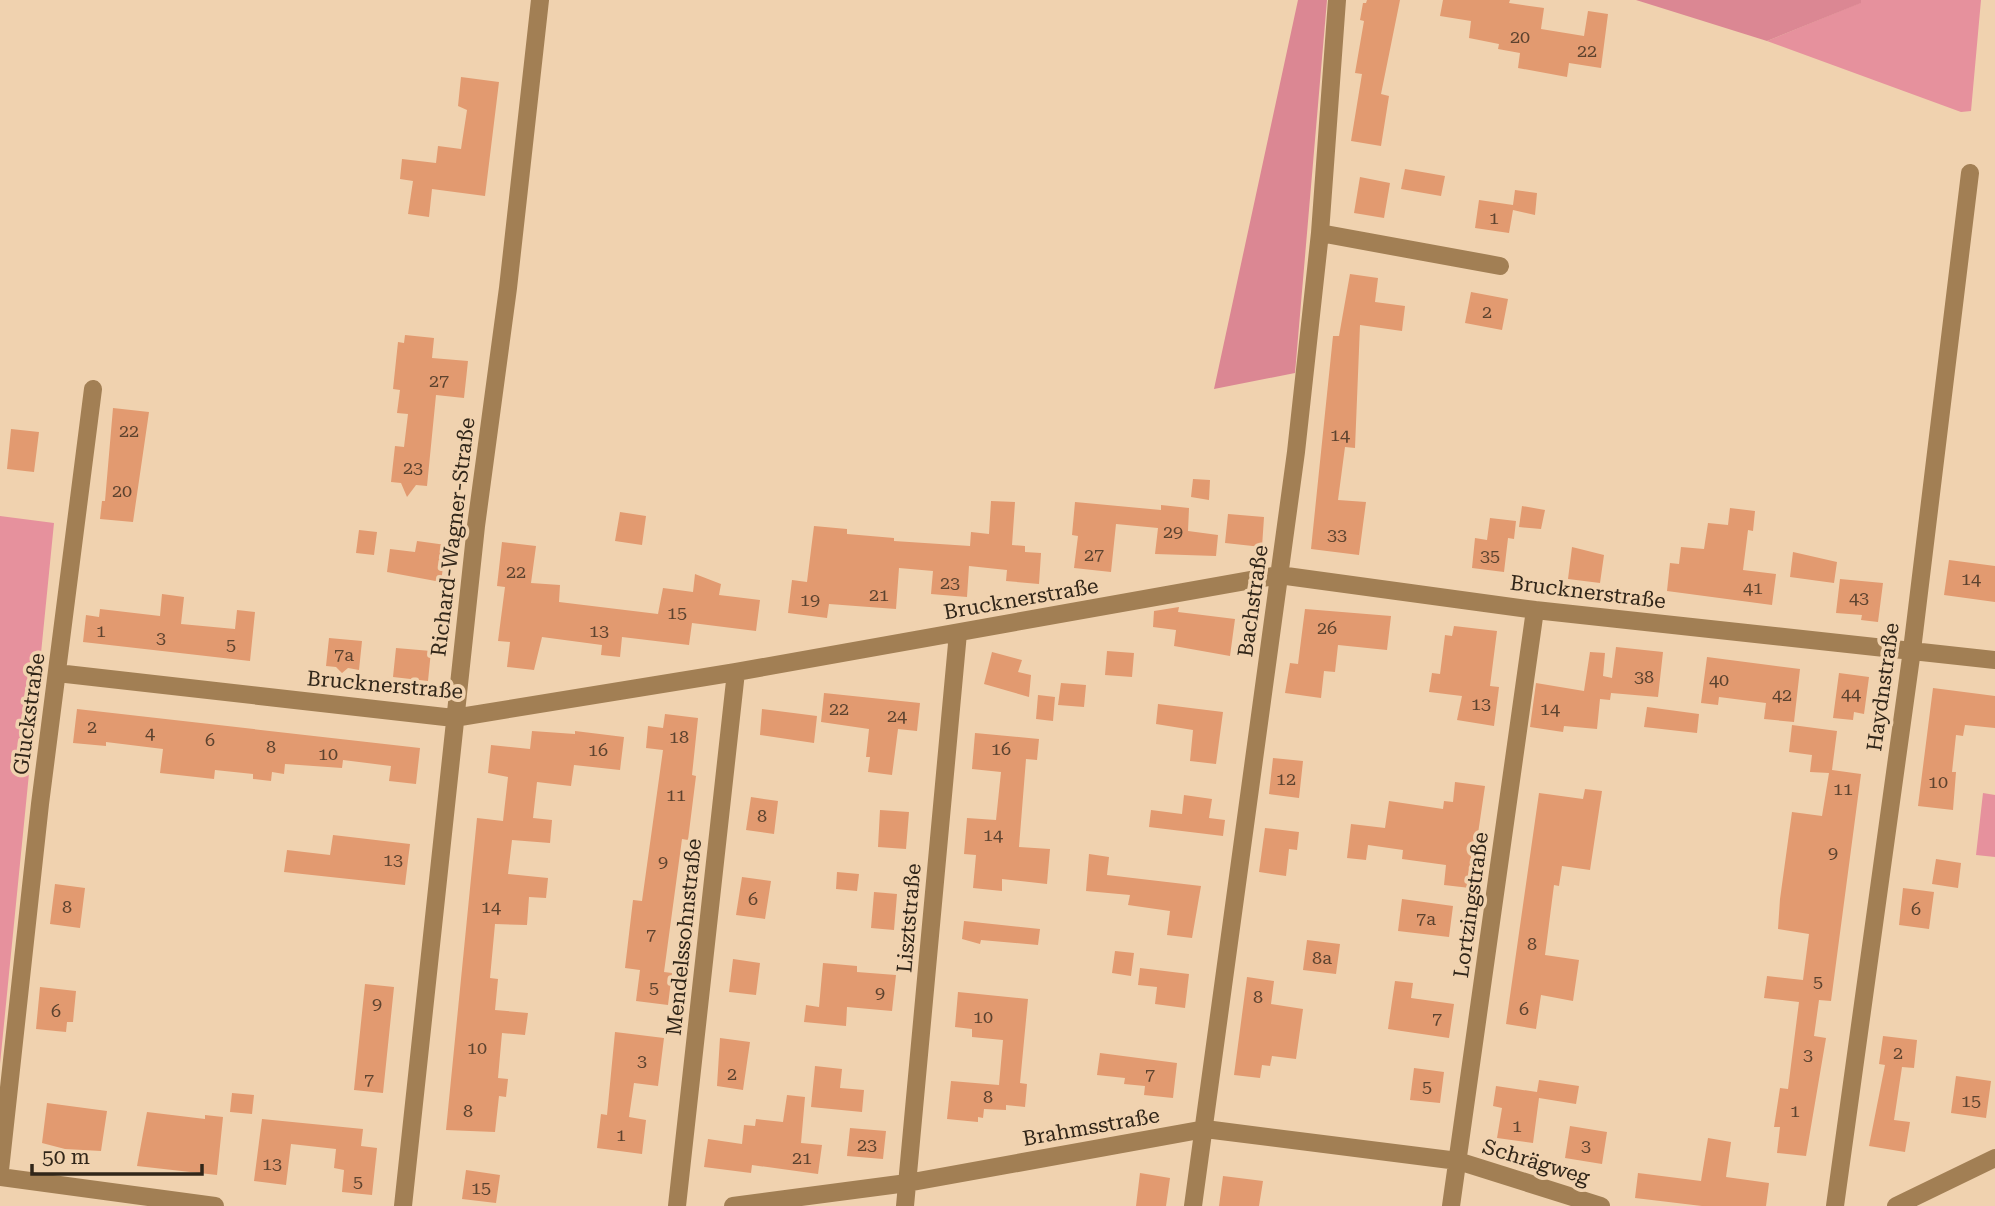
<svg xmlns="http://www.w3.org/2000/svg" width="1995" height="1206" font-family="'Roboto Serif',serif">
<style>
.green{fill:#e6919d}
.forest{fill:#db8793}
.building{fill:#e29a70}
.lines{fill:none;stroke-linecap:round;stroke-linejoin:round}
.minor{stroke:#a27f54;stroke-width:18}
.labels{text-anchor:middle;dominant-baseline:central;stroke-width:7;stroke-linejoin:round;paint-order:stroke}
.number-label{font-size:18px;fill:#5d432f}
.street-label{font-size:21px;fill:#312619;stroke:#f0d2af}
</style>
<rect width="100%" height="100%" fill="#f0d2af"/>
<path class="green" d="M1861,0H1981L1971,111L1961,112L1767,41L1860,3Z
M0,516L54,523L0,1064Z
M1983,793L1995,795V857L1976,855Z"/>
<path class="forest" d="M1298,0H1327L1295,373L1214,389Z
M1636,0H1861V3L1767,41Z"/>
<path class="building" d="M1367,0H1400L1381,94L1389,96L1381,146L1351,141L1362,74L1355,73L1364,21L1360,20L1363,3H1366Z
M1443,0H1510L1509,3L1544,8L1541,29L1584,36L1588,11L1608,14L1601,68L1569,63L1567,77L1518,68L1520,53L1498,49L1499,44L1469,38L1471,21L1440,16Z
M461,77L499,82L485,196L432,189L429,217L408,214L413,181L400,179L402,159L436,163L438,146L461,149L467,110L458,106Z
M1405,169L1445,176L1441,196L1401,189Z
M1360,177L1390,183L1384,218L1354,213Z
M1515,190L1537,193L1535,215L1513,210L1509,233L1475,228L1479,200L1513,205Z
M1350,274L1378,278L1375,302L1405,306L1402,331L1360,325L1355,448L1345,447L1338,500L1366,502L1359,555L1311,549L1333,336H1339Z
M1471,292L1508,299L1502,330L1465,323Z
M405,335L434,338L432,358L468,361L464,398L436,395L427,486L416,485L407,497L401,483L391,482L395,446L404,447L408,414L397,413L400,390L393,389L398,342L404,343Z
M113,408L149,412L133,522L100,519L102,501H105Z
M11,429L39,432L34,472L7,469Z
M1193,479L1210,480L1209,500L1191,497Z
M991,501L1015,502L1012,545L1025,546V552L1041,553L1039,584L1006,581L1007,570L969,566L967,597L931,594L933,571L899,568L896,609L829,604L827,618L788,613L792,580L807,582L814,526L847,529V534L894,538V541L970,546L971,532L989,534Z
M1075,502L1161,510V505L1189,508L1188,531L1218,535L1216,556L1155,554L1158,528L1116,524L1111,572L1074,568L1078,536L1072,535Z
M1522,506L1545,510L1541,529L1519,527Z
M1730,508L1755,511L1753,531L1748,530L1743,570L1776,574L1772,605L1667,591L1670,563L1679,564L1681,547L1704,549L1708,523L1728,525Z
M620,512L646,516L642,545L615,541Z
M1228,514L1264,517L1262,547L1225,543Z
M1490,518L1516,521L1514,539L1508,538L1504,572L1472,568L1475,538L1487,540Z
M359,530L377,532L374,555L356,553Z
M417,541L446,545L441,582L387,572L390,549L415,552Z
M502,542L536,546L531,583L560,585L559,602L658,614L663,588L693,592L695,574L721,584L719,595L760,600L756,631L692,623L689,645L622,637L620,657L601,655L602,645L542,637L534,670L507,667L510,642L498,641L505,587L497,586Z
M1572,547L1604,555L1600,583L1568,579Z
M1793,552L1837,562L1834,583L1790,577Z
M1949,560L1995,566V602L1944,595Z
M1840,579L1883,583L1878,622L1861,620L1862,615L1836,613Z
M162,594L184,597L181,624L235,629L237,610L255,612L250,661L83,642L86,615L99,617L100,609L160,616Z
M1179,607L1178,612L1235,619L1230,656L1174,646L1176,630L1153,627L1154,611Z
M1305,609L1391,616L1387,650L1338,645L1335,672L1324,671L1321,698L1285,693L1290,663L1298,664Z
M1454,626L1497,631L1490,686L1499,687L1494,726L1457,720L1462,696L1429,692L1432,673L1440,674L1445,635L1452,636Z
M329,638L362,641L359,670L348,668L342,673L336,667L326,666Z
M1616,647L1663,652L1658,697L1611,693L1610,700L1600,699L1597,729L1564,726L1563,732L1530,727L1536,683L1584,691L1590,652L1605,653L1603,676L1612,678Z
M396,648L431,651L428,681L393,677Z
M1107,651L1134,653L1132,677L1105,675Z
M992,652L1022,660L1018,672L1031,675L1029,697L984,684Z
M1707,657L1800,669L1794,722L1764,719L1766,703L1719,697L1718,705L1701,703Z
M1839,673L1869,677L1864,714L1854,712L1853,720L1833,718Z
M1061,683L1086,685L1084,707L1058,705Z
M1933,688L1995,696V728L1965,725L1963,736L1956,735L1952,772H1956L1953,810L1918,806Z
M824,693L920,703L917,731L898,729L892,775L868,772L870,757H866L869,729L821,722Z
M1038,695L1055,697L1053,721L1036,719Z
M1158,704L1223,712L1216,764L1190,761L1193,730L1156,724Z
M1647,707L1699,714L1697,733L1644,727Z
M77,709L420,748L416,784L389,781L391,766L343,760L342,768L285,764L284,774L272,772L271,781L253,779V774L215,770L214,779L160,773L163,749L106,742V746L73,743Z
M762,709L817,716L814,743L760,735Z
M665,714L698,718L692,775L696,776L688,840L682,839L664,972L672,973L668,1005L636,1001L640,970L625,968L633,900L642,901L663,750L646,748L648,726L663,728Z
M1792,725L1837,731L1832,770L1861,774L1831,1001L1819,1000L1814,1036L1826,1038L1806,1156L1777,1153L1780,1127H1774L1780,1088L1788,1089L1799,1002L1764,998L1767,976L1803,980L1809,934L1778,929L1780,899L1792,812L1822,816L1829,773L1810,772L1812,755L1789,752Z
M532,731L575,734V731L624,737L620,770L574,765L571,786L537,782L533,818L552,820L550,843L512,840L508,874L548,878L546,898L529,897L527,925L495,924L490,978L498,979L495,1010L528,1013L525,1035L502,1033L498,1078L508,1079L506,1097L499,1096L495,1132L446,1130L477,818L503,821L508,777L488,773L491,745L530,749Z
M975,733L1039,739L1037,760L1026,759L1019,847L1050,849L1047,884L1002,879V891L973,888L976,855L964,854L967,818L996,820L1001,772L972,769Z
M1273,758L1303,761L1299,798L1269,794Z
M1455,782L1485,786L1470,888L1444,885L1446,865L1402,859L1403,850L1368,845L1366,860L1347,858L1351,824L1385,828L1389,801L1443,809L1444,801L1453,802Z
M1585,789L1602,791L1590,870L1562,866L1559,886L1554,885L1545,955L1579,960L1573,1001L1541,995L1536,1029L1506,1024L1539,793L1583,799Z
M1184,795L1212,799L1209,818L1225,820L1223,836L1149,827L1151,810L1182,814Z
M751,797L778,801L774,834L746,830Z
M880,810L909,812L906,849L878,847Z
M1265,828L1299,832L1297,850L1289,849L1286,876L1259,872Z
M333,835L410,844L405,885L284,872L287,850L330,855Z
M1089,854L1109,857L1107,875L1201,886L1192,938L1167,935L1170,911L1128,905L1130,895L1086,891Z
M1936,859L1961,863L1958,888L1932,884Z
M837,872L859,874L857,891L836,889Z
M742,877L771,881L765,919L736,915Z
M55,884L85,888L80,928L50,924Z
M1903,888L1934,892L1929,929L1899,925Z
M874,892L897,894L894,930L871,928Z
M1402,899L1453,906L1449,937L1398,931Z
M964,921L1040,929L1038,945L981,940L980,944L962,939Z
M1307,940L1340,944L1336,974L1303,970Z
M1115,951L1134,953L1131,976L1112,973Z
M733,959L760,963L756,995L729,992Z
M823,963L857,966V972L896,975L892,1011L847,1007L846,1026L804,1022L806,1005L819,1007Z
M1140,968L1189,974L1185,1008L1155,1004L1157,987L1138,985Z
M1247,977L1274,981L1271,1004L1303,1009L1296,1059L1272,1056L1270,1066L1262,1065L1260,1078L1234,1075Z
M1395,981L1413,983L1411,998L1454,1004L1449,1038L1388,1029Z
M365,984L394,987L383,1093L354,1090Z
M40,987L76,991L73,1022H67L66,1032L36,1029Z
M958,992L1028,999L1020,1083L1027,1084L1025,1107L1006,1105V1110L984,1109L983,1118L978,1117V1122L947,1119L951,1081L999,1085L1003,1040L972,1037V1029L955,1027Z
M615,1032L664,1038L658,1086L634,1083L629,1117L646,1120L642,1154L597,1148L601,1114L607,1115Z
M1883,1036L1917,1040L1914,1068L1902,1067L1894,1120L1910,1122L1905,1152L1869,1146L1885,1065L1879,1064Z
M720,1038L750,1042L743,1090L717,1086Z
M1100,1053L1177,1063L1173,1098L1144,1095L1145,1086L1124,1084L1125,1078L1097,1075Z
M815,1066L842,1069L840,1088L864,1090L862,1112L811,1107Z
M1414,1068L1444,1072L1440,1103L1410,1100Z
M1956,1076L1991,1081L1986,1118L1951,1113Z
M1539,1080L1579,1086L1576,1104L1539,1098L1533,1143L1497,1138L1502,1108L1493,1106L1496,1086L1537,1092Z
M232,1093L254,1095L252,1114L230,1112Z
M787,1095L805,1097L801,1143L822,1145L818,1174L752,1165L751,1173L704,1167L708,1139L742,1144L744,1125L755,1126L756,1119L783,1122Z
M47,1103L107,1111L101,1151L65,1149L42,1143Z
M147,1112L205,1119V1115L223,1117L217,1175L137,1166Z
M262,1119L363,1129L361,1146L377,1148L372,1195L342,1192L344,1170L334,1168L336,1149L291,1144L286,1185L254,1181Z
M1570,1126L1607,1132L1602,1164L1565,1158Z
M850,1128L886,1131L883,1159L847,1156Z
M1708,1138L1731,1142L1726,1177L1769,1183L1766,1206H1702L1635,1198L1638,1173L1701,1181Z
M466,1170L500,1175L496,1203L462,1199Z
M1140,1173L1170,1178L1166,1206H1136Z
M1223,1176L1263,1181L1259,1206H1219Z"/>
<g class="lines">
<path class="minor" d="M1320,233L1500,266
M57,673L454,718L736,672L1279,575L1535,610L1995,660
M0,1170L40,804L93,389
M0,1177L215,1206
M403,1206L476,526L508,288L540,0
M677,1206L736,672
M733,1206L907,1183L1205,1129L1458,1161L1601,1206
M905,1206L958,633
M1193,1206L1296,452L1320,233L1337,0
M1451,1206L1535,610
M1835,1206L1912,650L1970,173
M1896,1206L1995,1158"/>
</g>
<g class="labels">
<g class="number-label">
<text x="1520" y="36">20</text>
<text x="1587" y="50">22</text>
<text x="1494" y="217">1</text>
<text x="1487" y="311">2</text>
<text x="439" y="380">27</text>
<text x="129" y="430">22</text>
<text x="1340" y="434">14</text>
<text x="413" y="467">23</text>
<text x="122" y="490">20</text>
<text x="1173" y="531">29</text>
<text x="1337" y="534">33</text>
<text x="1094" y="554">27</text>
<text x="1490" y="555">35</text>
<text x="516" y="571">22</text>
<text x="1971" y="578">14</text>
<text x="950" y="582">23</text>
<text x="1753" y="587">41</text>
<text x="879" y="594">21</text>
<text x="1859" y="597">43</text>
<text x="810" y="599">19</text>
<text x="677" y="612">15</text>
<text x="1327" y="627">26</text>
<text x="101" y="630">1</text>
<text x="599" y="630">13</text>
<text x="161" y="637">3</text>
<text x="231" y="644">5</text>
<text x="344" y="654">7a</text>
<text x="1644" y="676">38</text>
<text x="1719" y="679">40</text>
<text x="1851" y="693">44</text>
<text x="1782" y="694">42</text>
<text x="1481" y="703">13</text>
<text x="839" y="708">22</text>
<text x="1550" y="708">14</text>
<text x="897" y="715">24</text>
<text x="92" y="726">2</text>
<text x="150" y="732">4</text>
<text x="679" y="736">18</text>
<text x="210" y="739">6</text>
<text x="271" y="746">8</text>
<text x="1001" y="748">16</text>
<text x="598" y="749">16</text>
<text x="328" y="753">10</text>
<text x="1286" y="778">12</text>
<text x="1938" y="781">10</text>
<text x="1843" y="788">11</text>
<text x="676" y="794">11</text>
<text x="762" y="815">8</text>
<text x="993" y="834">14</text>
<text x="1833" y="852">9</text>
<text x="393" y="859">13</text>
<text x="663" y="861">9</text>
<text x="753" y="898">6</text>
<text x="67" y="906">8</text>
<text x="491" y="906">14</text>
<text x="1916" y="908">6</text>
<text x="1426" y="918">7a</text>
<text x="651" y="934">7</text>
<text x="1532" y="943">8</text>
<text x="1322" y="957">8a</text>
<text x="1818" y="981">5</text>
<text x="654" y="987">5</text>
<text x="880" y="992">9</text>
<text x="1258" y="996">8</text>
<text x="377" y="1003">9</text>
<text x="1524" y="1008">6</text>
<text x="56" y="1010">6</text>
<text x="983" y="1016">10</text>
<text x="1437" y="1018">7</text>
<text x="477" y="1047">10</text>
<text x="1898" y="1052">2</text>
<text x="1808" y="1054">3</text>
<text x="642" y="1060">3</text>
<text x="732" y="1073">2</text>
<text x="1150" y="1074">7</text>
<text x="369" y="1079">7</text>
<text x="1427" y="1086">5</text>
<text x="988" y="1096">8</text>
<text x="1971" y="1100">15</text>
<text x="468" y="1110">8</text>
<text x="1795" y="1110">1</text>
<text x="1517" y="1125">1</text>
<text x="621" y="1134">1</text>
<text x="867" y="1144">23</text>
<text x="1586" y="1145">3</text>
<text x="802" y="1157">21</text>
<text x="272" y="1163">13</text>
<text x="358" y="1181">5</text>
<text x="481" y="1187">15</text>
</g>
<g class="street-label">
<text transform="translate(453 537) rotate(-83)">Richard-Wagner-Straße</text>
<text transform="translate(1588 592) rotate(7)">Brucknerstraße</text>
<text transform="translate(1021 599) rotate(-10)">Brucknerstraße</text>
<text transform="translate(1253 601) rotate(-82)">Bachstraße</text>
<text transform="translate(385 685) rotate(5)">Brucknerstraße</text>
<text transform="translate(1883 687) rotate(-82)">Haydnstraße</text>
<text transform="translate(29 714) rotate(-82)">Gluckstraße</text>
<text transform="translate(1471 905) rotate(-82)">Lortzingstraße</text>
<text transform="translate(909 918) rotate(-85)">Lisztstraße</text>
<text transform="translate(684 937) rotate(-84)">Mendelssohnstraße</text>
<text transform="translate(1091 1127) rotate(-10)">Brahmsstraße</text>
<text transform="translate(1536 1162) rotate(17)">Schrägweg</text>
</g>
</g>
<path d="M32 1164v10h170v-10" fill="none" stroke="#312619" stroke-width="3.5"/>
<text x="42" y="1164" font-size="21" fill="#312619" stroke="#f0d2af" stroke-width="5" paint-order="stroke">50 m</text>
</svg>
